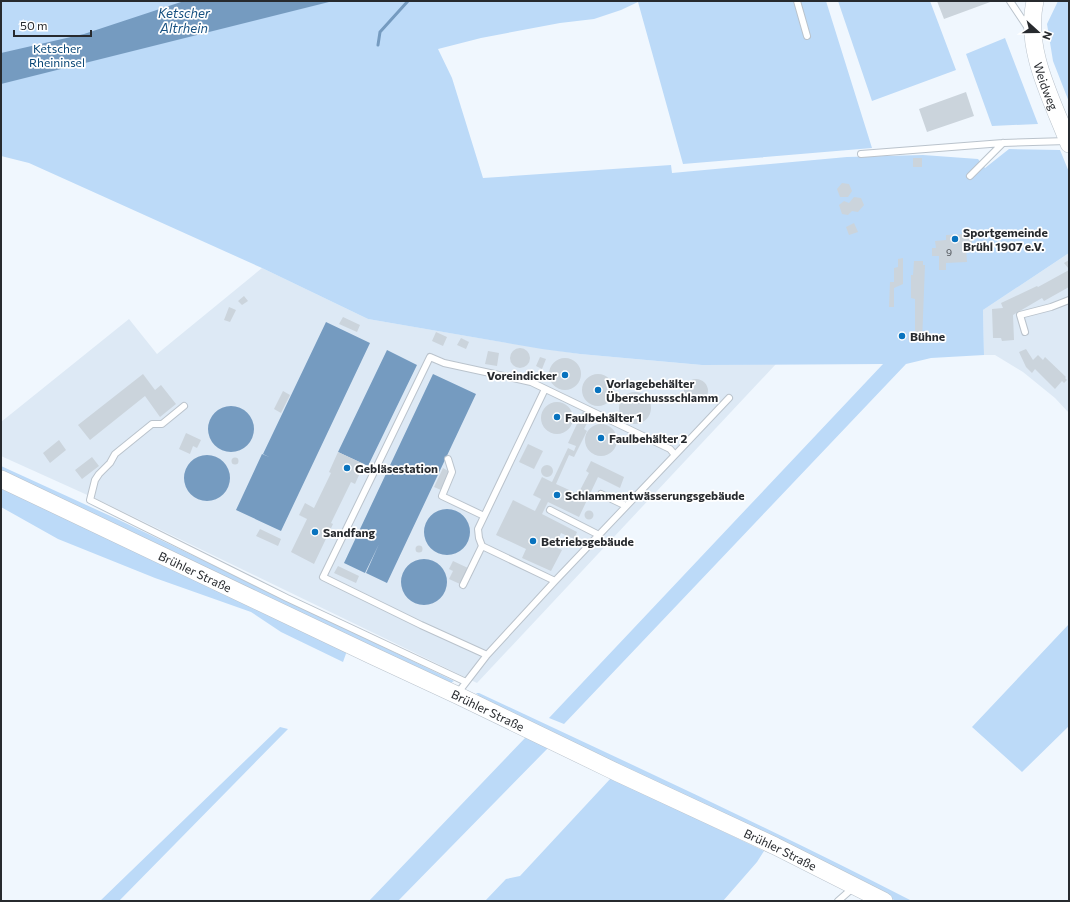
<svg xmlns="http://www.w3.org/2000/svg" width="1070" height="902" font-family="Commissioner,sans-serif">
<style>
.built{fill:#dde9f5}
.green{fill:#bcdaf8}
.water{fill:#759bc0}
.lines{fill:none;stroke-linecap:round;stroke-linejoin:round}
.stream{stroke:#759bc0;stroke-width:3}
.building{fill:#cbd4dc}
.lane-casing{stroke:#bac3cc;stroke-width:8}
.secondary-casing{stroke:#bac3cc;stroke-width:18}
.lane{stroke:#fff;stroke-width:6}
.secondary{stroke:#fff;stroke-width:17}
.poi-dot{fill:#0973be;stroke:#fff;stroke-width:1.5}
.labels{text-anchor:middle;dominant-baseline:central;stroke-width:3.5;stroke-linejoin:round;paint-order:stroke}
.number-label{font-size:10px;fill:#50545a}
.park-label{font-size:12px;fill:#084676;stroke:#fff}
.street-label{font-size:12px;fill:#272a2e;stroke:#fff}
.poi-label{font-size:12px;font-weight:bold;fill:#272a2e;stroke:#fff;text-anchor:start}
.water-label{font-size:13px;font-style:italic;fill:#175181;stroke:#fff}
</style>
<rect width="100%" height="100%" fill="#f0f7fe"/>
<path class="built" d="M1069,253V413L1055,398L1023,372L995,355H984L983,310Z
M262,268L368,319L502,342L580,354L702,365L776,364L477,683L105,503L1,456V422L129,319L157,354Z"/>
<path class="green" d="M1,1H826L872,148L683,164L638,2L621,10L594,19L560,23L481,38L438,49L452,78L483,178L671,165L672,173L847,157L923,155L978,159L985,168L1009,149L1060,150L1069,172V253L983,310L984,355L931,358L906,364L564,724L549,718L883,364L702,365L580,354L542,349L368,319L262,268L29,163L1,156Z
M838,1H930L956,70L872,101Z
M1058,1H1069V102L1053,61L1047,24Z
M1005,38L1038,124L992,126L966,54Z
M1,466L117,519L454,681L451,683L1,474Z
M1,485L348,648L343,662L281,632L251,612L155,578L58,539L1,507Z
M1069,624V726L1022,772L972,727Z
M476,693H479C624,761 770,828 912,901H896L482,699Z
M280,727L288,729L119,901H100Z
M526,737L548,748L398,901H369Z
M611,778L764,851L757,862L723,901H485L506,879L520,876Z"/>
<path class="water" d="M184,1H333L1,84V53L84,34Z
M326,322L370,343L281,531L236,510L262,454L269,457L263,454Z
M387,350L417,365L368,466L338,452Z
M433,374L476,394L387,583L366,573L379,544L365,573L344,563Z
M208 429a23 23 0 1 1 46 0a23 23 0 1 1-46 0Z
M184 478a23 23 0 1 1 46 0a23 23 0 1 1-46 0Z
M424 532a23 23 0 1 1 46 0a23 23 0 1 1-46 0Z
M401 582a23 23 0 1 1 46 0a23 23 0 1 1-46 0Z"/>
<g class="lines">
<path class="stream" d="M378,45L380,32L408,1"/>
</g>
<path class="building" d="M937,1H993L944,19Z
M966,92L974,116L927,132L919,109Z
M913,158H922V167H913Z
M842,183L849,184L852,191L848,197H840L837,189Z
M854,197L861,198L864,205L858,212L852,211L848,215L842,214L839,205L844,201L849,203Z
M854,223L858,232L849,235L846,227Z
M966,234V237L972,236V246L966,247L967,262L946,263V270H939V256H932V248H936L935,241L946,240V235Z
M903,258V284L894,288V307H889L890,282H894V268L898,267V259Z
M1069,260V269L1064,263Z
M914,261H923V265H925L922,342L908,340L909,332L915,333V299L911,298V275H913Z
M1069,270V287L1044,301L1042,298L1013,315L1014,340L1002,341L1001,338H993L992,309L1003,308L1001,303L1037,286L1038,287Z
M244,296L248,301L242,305L238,301Z
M229,307L236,310L230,322L224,320Z
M343,317L360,325L357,332L339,324Z
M436,332L447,337L443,346L432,341Z
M461,338L469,342L466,349L457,345Z
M510 358a10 10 0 1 1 20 0a10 10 0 1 1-20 0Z
M1026,349L1033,360L1038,355L1043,360L1045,357L1066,377L1065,378L1067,380L1064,383L1062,381L1055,389L1035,369L1032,373L1026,367L1019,352Z
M488,351L499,353L497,366L485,364Z
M540,357L546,359L542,369L536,366Z
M549 374a16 16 0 1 1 32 0a16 16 0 1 1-32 0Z
M143,374L155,390L161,385L176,404L160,417L145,396L90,440L78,425Z
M582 390a16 16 0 1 1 32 0a16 16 0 1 1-32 0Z
M684 391a12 12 0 1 1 24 0a12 12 0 1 1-24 0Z
M283,391L290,395L281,413L274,409Z
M619 408a16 16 0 1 1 32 0a16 16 0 1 1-32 0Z
M541 418a16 16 0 1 1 32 0a16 16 0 1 1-32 0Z
M583,411L591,415L584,429L587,431L574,457L569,455L556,484L578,494L589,473L586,471L591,461L624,477L620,488L598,477L579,517L548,502L542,514L577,532L574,539L561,533L555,547L562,550L551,571L522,558L526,549L496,535L513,500L535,511L541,499L533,495L542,477L552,482L568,448L574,451L576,446L568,443Z
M585 440a16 16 0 1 1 32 0a16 16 0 1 1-32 0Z
M186,433L201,440L197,448L193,446L190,454L179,449Z
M59,440L66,450L50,463L43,453Z
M528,444L543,451L534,469L519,462Z
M338,452L364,464L355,484L351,482L331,523L333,524L314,564L291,552L307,519L299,515L305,503L314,508L331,473L329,472Z
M92,457L99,466L82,479L75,470Z
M231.5 461a3.5 3.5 0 1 1 7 0a3.5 3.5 0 1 1-7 0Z
M541 471a6 6 0 1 1 12 0a6 6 0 1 1-12 0Z
M443,468L450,472L441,490L434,487Z
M584.5 515a4.5 4.5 0 1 1 9 0a4.5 4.5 0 1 1-9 0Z
M260,529L281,539L278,546L256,536Z
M415.5 549a3.5 3.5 0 1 1 7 0a3.5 3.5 0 1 1-7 0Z
M453,561L468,568L460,584L449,579L453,571L449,569Z
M338,566L359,576L356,583L334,573Z"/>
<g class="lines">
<defs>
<path id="lane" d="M797,1L807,36
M1010,1L1028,28
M861,154L1003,143L1067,141
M970,176L1003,143
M1025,332L1020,315L1051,307L1069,300
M545,389L478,529L479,538L482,546L555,581
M184,406L162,424H152L115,454L110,463L99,474L95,480L90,500L287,598L466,682
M675,455L729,398
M448,459L452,472L442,496L484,516
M601,494L626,506
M550,510L599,535
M463,585L482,546
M457,694L487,655L555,581L675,455L670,449L531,382L444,363L430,357L323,577L421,625L487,655
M838,901L854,887"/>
<g id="secondary">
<path id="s1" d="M1035,1C1024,50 1052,99 1069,144"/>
<path id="s2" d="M1,479L371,655L457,695L618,773L775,846L884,901"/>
</g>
</defs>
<use href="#lane" class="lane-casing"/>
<use href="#secondary" class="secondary-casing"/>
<use href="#lane" class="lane"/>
<use href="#secondary" class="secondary"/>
</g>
<g class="poi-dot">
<circle cx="955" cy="239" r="4"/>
<circle cx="902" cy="336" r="4"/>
<circle cx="565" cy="375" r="4"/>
<circle cx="598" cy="390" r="4"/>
<circle cx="557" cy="417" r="4"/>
<circle cx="601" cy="438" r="4"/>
<circle cx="347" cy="468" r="4"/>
<circle cx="557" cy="495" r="4"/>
<circle cx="315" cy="532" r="4"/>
<circle cx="533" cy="541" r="4"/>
</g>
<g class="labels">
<g class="number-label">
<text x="949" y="252">9</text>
</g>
<g class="park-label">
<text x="57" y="48">Ketscher<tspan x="57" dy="14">Rheininsel</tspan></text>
</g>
<g class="street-label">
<text stroke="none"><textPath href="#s1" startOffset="87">Weidweg</textPath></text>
<text stroke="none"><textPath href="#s2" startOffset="215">Brühler Straße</textPath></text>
<text stroke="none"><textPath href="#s2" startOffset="539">Brühler Straße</textPath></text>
<text stroke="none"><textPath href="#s2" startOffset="863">Brühler Straße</textPath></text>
</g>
<g class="poi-label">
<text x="963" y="232">Sportgemeinde<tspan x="963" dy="14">Brühl 1907 e.V.</tspan></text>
<text x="910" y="336">Bühne</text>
<text x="557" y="375" text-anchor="end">Voreindicker</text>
<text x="606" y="383">Vorlagebehälter<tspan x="606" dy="14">Überschussschlamm</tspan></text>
<text x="565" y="417">Faulbehälter 1</text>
<text x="609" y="438">Faulbehälter 2</text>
<text x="355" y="468">Gebläsestation</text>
<text x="565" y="495">Schlammentwässerungsgebäude</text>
<text x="323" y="532">Sandfang</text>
<text x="541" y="541">Betriebsgebäude</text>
</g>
<g class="water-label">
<text x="184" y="13">Ketscher<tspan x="184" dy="15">Altrhein</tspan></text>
</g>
</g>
<rect width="1070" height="902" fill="none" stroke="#272a2e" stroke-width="4"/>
<g transform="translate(1038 32) rotate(111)" stroke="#ffffff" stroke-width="3" paint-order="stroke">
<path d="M0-3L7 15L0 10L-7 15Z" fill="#272a2e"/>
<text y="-6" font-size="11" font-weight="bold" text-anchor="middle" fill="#272a2e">N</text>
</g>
<path d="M14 30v6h77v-6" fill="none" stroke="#272a2e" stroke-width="2"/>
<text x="20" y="30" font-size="12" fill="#272a2e" stroke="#ffffff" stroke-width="3" paint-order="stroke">50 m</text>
</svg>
